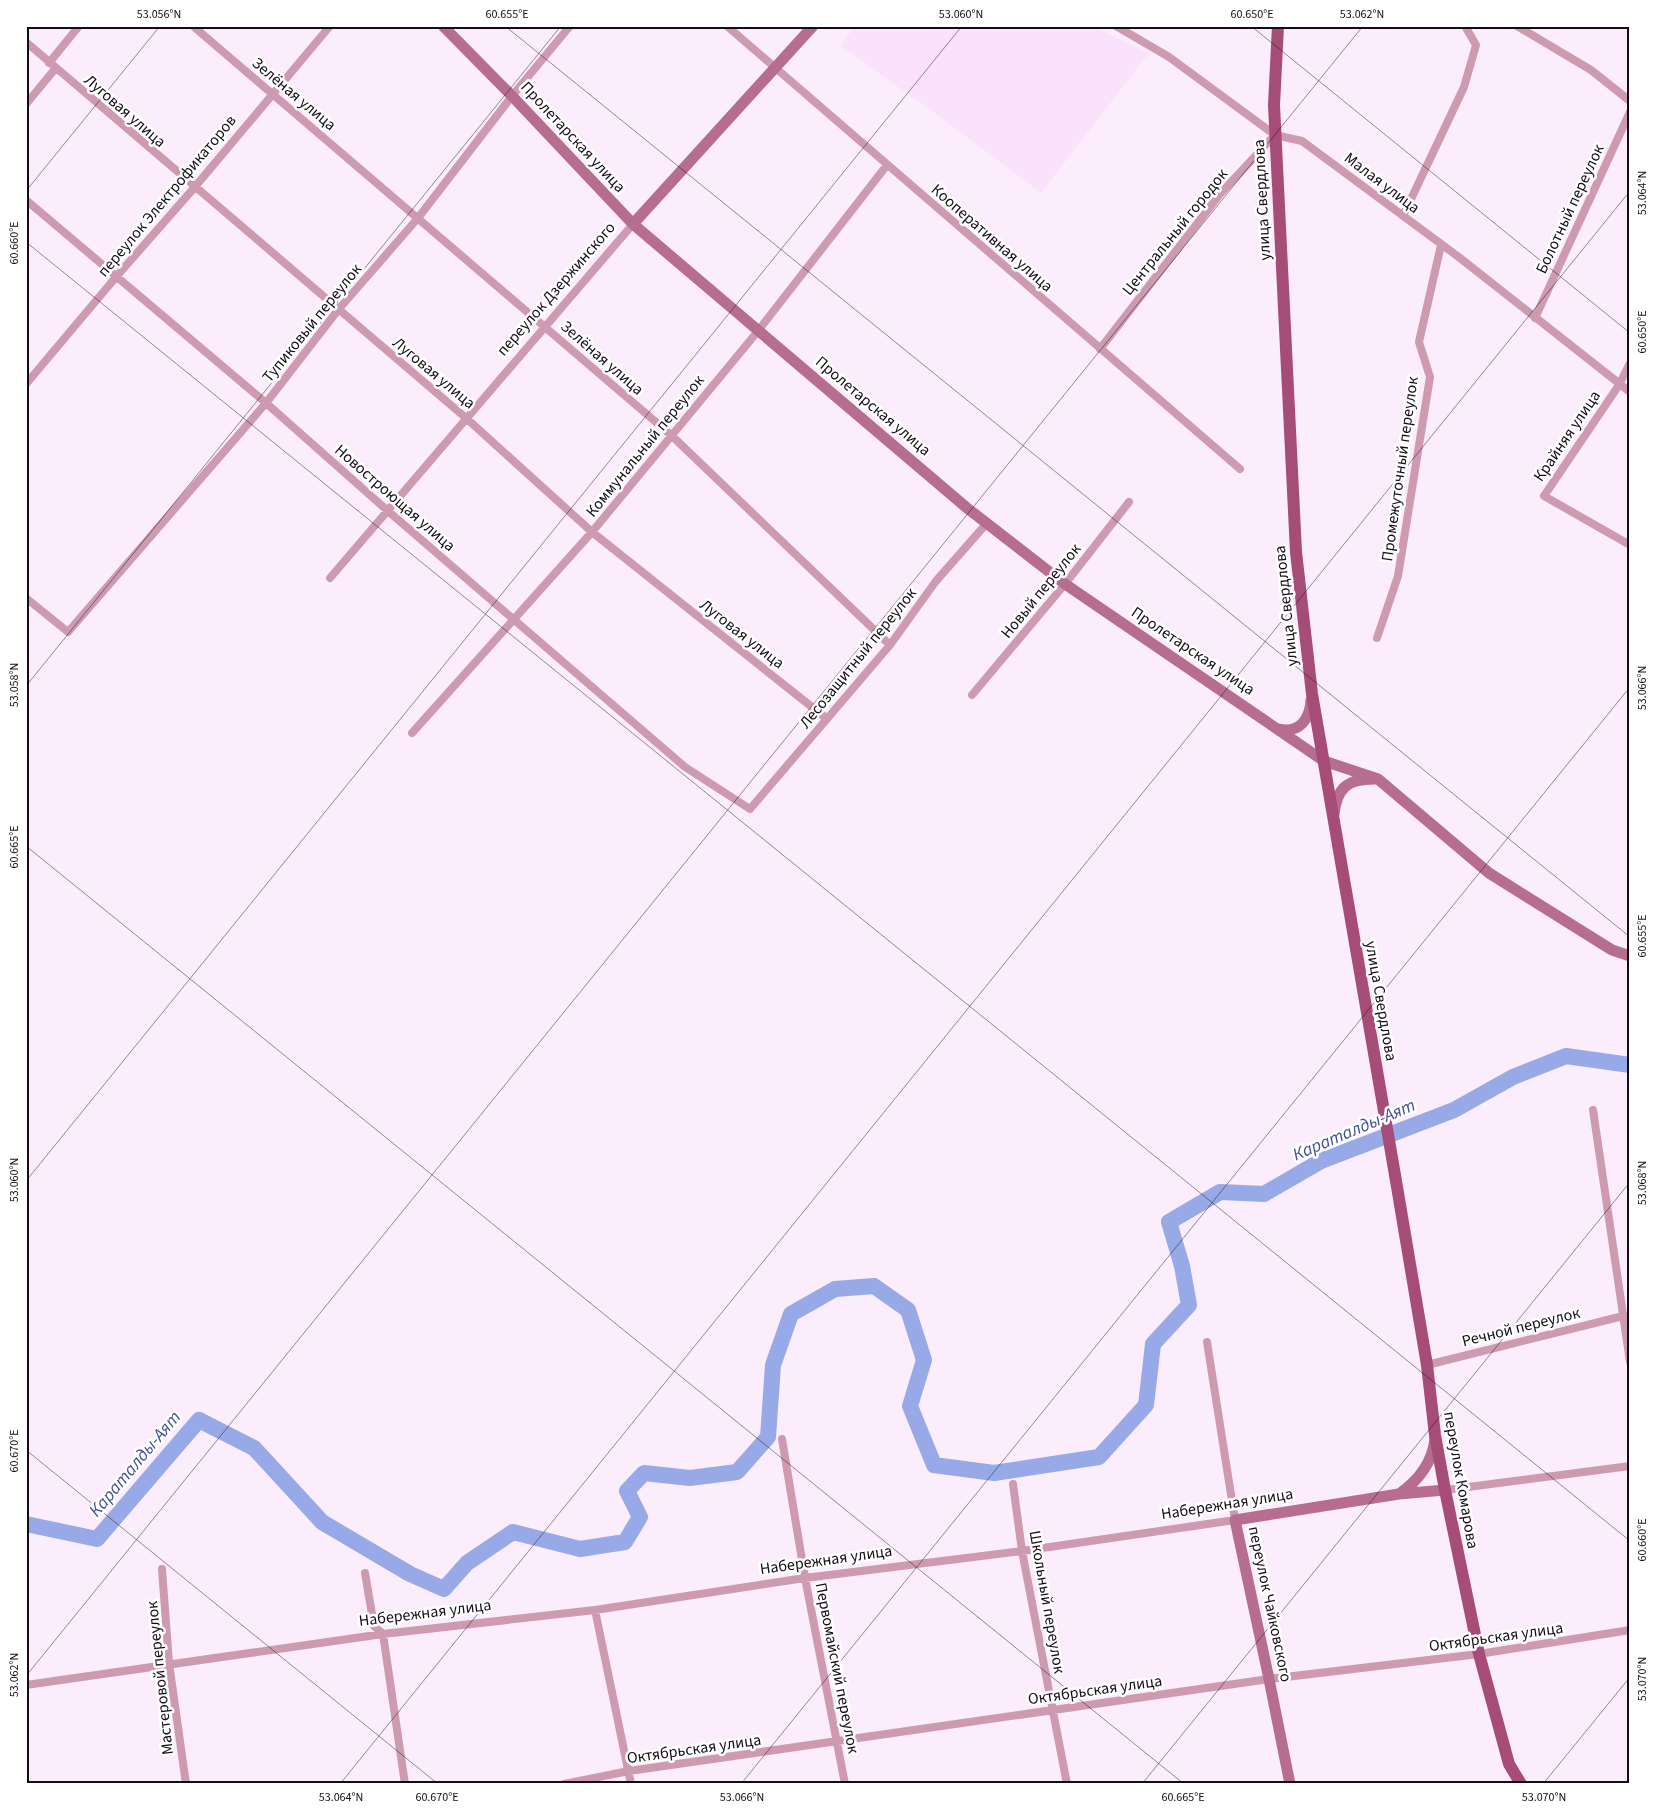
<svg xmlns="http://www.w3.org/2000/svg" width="1656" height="1810" font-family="'Source Sans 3',sans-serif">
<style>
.built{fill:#fae1fc}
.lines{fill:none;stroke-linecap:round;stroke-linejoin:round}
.river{stroke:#97a9e6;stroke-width:16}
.street{stroke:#cd9ab0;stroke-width:8}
.secondary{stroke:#b66d8f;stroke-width:11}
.primary{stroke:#a54c78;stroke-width:12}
.ticks{fill:none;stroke:#140c15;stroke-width:1;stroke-opacity:0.45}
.labels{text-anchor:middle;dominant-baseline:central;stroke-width:5;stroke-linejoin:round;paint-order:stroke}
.street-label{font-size:16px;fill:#140c15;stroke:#fff}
.water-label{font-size:18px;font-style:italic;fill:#3e4f97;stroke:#fff}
.neatline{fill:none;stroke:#140c15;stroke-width:2}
.ticks-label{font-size:12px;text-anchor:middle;fill:#140c15}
</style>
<rect width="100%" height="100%" fill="#fcedfd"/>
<path class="built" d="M854,26H1093L1149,53L1041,193L951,125L841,46Z"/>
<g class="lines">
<path class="river" d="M26,1524L97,1539L199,1420L254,1448L322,1522L410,1574L444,1589L467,1563L513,1532L580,1549L625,1542L640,1517L627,1491L644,1473L690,1478L737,1472L768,1437L773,1365L791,1314L835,1289L874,1286L908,1310L924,1360L910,1406L934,1465L994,1473L1099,1457L1146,1405L1153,1344L1189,1305L1182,1266L1169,1222L1220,1192L1264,1194L1321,1161L1454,1110L1513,1077L1566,1056L1630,1065"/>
<path class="street" d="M193,26L671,435L890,645
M727,26L1240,469
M1116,26L1169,57L1275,135L1302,141L1460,258L1630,392
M1517,26L1591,70L1630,101
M26,42L466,418L592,532L827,719
M49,63L79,26
M26,104L55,69
M26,200L266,403L388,511L685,767L750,809L890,645L936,581L987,523
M1403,216L1464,87L1476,45L1465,26
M1535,318L1630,112
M1100,349L1220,194L1275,135
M1630,363L1619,385L1544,496L1630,545
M26,384L116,277L194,188L330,26
M330,578L633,224
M26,598L68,632L266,403L338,310L418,218L512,96L570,26
M1377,638L1398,576L1430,377L1419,342L1441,245
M972,695L1065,584L1129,502
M412,733L592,532L758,331L887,165
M1593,1110L1630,1362
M1427,1365L1623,1316
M782,1439L805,1578L845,1784
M1013,1484L1022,1551L1067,1784
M1445,1490L1630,1466
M162,1569L169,1663L186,1784
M365,1573L374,1626L383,1634L405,1784
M595,1610L631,1784
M26,1685L383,1634L595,1610L805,1578L1022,1551L1235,1520L1207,1342
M564,1784L629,1771L1269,1679L1479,1654L1630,1630"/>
<path class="secondary" d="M443,26L512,96L633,224L967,508L1065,584L1324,761L1378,779L1489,873L1612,950L1630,956
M633,224L813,26
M1279,729C1299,734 1310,719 1311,700
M1334,814C1337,788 1347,779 1374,779
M1399,1494C1418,1481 1432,1464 1435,1439
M1290,1784L1269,1679L1235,1520L1399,1494L1445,1490"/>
<path class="primary" d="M1278,26L1274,105L1296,552L1312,694L1395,1175L1427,1365L1435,1435L1445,1490L1479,1654L1509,1764L1521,1784"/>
</g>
<path class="ticks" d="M505,26L1630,937M1251,26L1630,333M26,191L160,26M26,242L1630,1541M26,686L561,26M26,846L1184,1784M26,1181L962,26M26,1450L438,1784M26,1676L1363,26M340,1784L1630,191M741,1784L1630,687M1142,1784L1630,1182M1543,1784L1630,1677"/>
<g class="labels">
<g class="street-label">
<text transform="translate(294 94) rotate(40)">Зелёная улица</text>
<text transform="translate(125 111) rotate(41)">Луговая улица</text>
<text transform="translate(573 137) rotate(47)">Пролетарская улица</text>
<text transform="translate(1382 183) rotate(37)">Малая улица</text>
<text transform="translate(167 196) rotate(-50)">переулок Электрофикаторов</text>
<text transform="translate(1262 200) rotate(-93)">улица Свердлова</text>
<text transform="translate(1570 209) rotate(-65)">Болотный переулок</text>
<text transform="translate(1175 232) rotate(-51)">Центральный городок</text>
<text transform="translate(992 238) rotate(41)">Кооперативная улица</text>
<text transform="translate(556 289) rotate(-49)">переулок Дзержинского</text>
<text transform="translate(312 323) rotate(-51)">Тупиковый переулок</text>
<text transform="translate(602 358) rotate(41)">Зелёная улица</text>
<text transform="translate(434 373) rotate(40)">Луговая улица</text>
<text transform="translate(873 406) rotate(40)">Пролетарская улица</text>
<text transform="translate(1567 436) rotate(-56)">Крайняя улица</text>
<text transform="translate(645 446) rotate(-51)">Коммунальный переулок</text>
<text transform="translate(1400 469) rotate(-82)">Промежуточный переулок</text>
<text transform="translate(395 498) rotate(41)">Новостроющая улица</text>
<text transform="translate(1041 591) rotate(-51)">Новый переулок</text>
<text transform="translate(1286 606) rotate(-96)">улица Свердлова</text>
<text transform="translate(742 634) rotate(38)">Луговая улица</text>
<text transform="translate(1193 651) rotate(34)">Пролетарская улица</text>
<text transform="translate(858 658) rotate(-51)">Лесозащитный переулок</text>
<text transform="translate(1381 1001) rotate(80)">улица Свердлова</text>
<text transform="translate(1521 1327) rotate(-14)">Речной переулок</text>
<text transform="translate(1461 1480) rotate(80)">переулок Комарова</text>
<text transform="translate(1227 1504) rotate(-9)">Набережная улица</text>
<text transform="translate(826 1560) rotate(-8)">Набережная улица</text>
<text transform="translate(1047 1602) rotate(80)">Школьный переулок</text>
<text transform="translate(1270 1604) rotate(78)">переулок Чайковского</text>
<text transform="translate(425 1613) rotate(-7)">Набережная улица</text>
<text transform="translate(1496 1637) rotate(-8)">Октябрьская улица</text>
<text transform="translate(837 1668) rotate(79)">Первомайский переулок</text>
<text transform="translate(160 1678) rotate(-96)">Мастеровой переулок</text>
<text transform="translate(1095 1690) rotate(-8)">Октябрьская улица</text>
<text transform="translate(694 1749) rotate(-8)">Октябрьская улица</text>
</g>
<g class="water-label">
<text transform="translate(1354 1130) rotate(-23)">Караталды-Аят</text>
<text transform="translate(135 1464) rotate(-50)">Караталды-Аят</text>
</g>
</g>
<rect width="1656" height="1810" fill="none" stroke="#ffffff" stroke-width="55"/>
<rect x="28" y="28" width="1600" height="1754" class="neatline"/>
<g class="ticks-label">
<text x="159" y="18">53.056°N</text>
<text x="507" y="18">60.655°E</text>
<text x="961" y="18">53.060°N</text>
<text x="1252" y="18">60.650°E</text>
<text x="1362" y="18">53.062°N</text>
<text transform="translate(1642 193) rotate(-90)" y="4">53.064°N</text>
<text transform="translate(14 243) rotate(-90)" y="4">60.660°E</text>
<text transform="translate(1642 332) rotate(-90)" y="4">60.650°E</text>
<text transform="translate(14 685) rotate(-90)" y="4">53.058°N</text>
<text transform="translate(1642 688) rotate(-90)" y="4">53.066°N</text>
<text transform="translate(14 847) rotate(-90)" y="4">60.665°E</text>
<text transform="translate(1642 936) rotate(-90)" y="4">60.655°E</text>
<text transform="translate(14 1180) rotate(-90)" y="4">53.060°N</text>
<text transform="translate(1642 1183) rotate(-90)" y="4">53.068°N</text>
<text transform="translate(14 1451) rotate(-90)" y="4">60.670°E</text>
<text transform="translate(1642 1540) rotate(-90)" y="4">60.660°E</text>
<text transform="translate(14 1675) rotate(-90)" y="4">53.062°N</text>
<text transform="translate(1642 1679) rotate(-90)" y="4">53.070°N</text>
<text x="341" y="1801">53.064°N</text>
<text x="437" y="1801">60.670°E</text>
<text x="742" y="1801">53.066°N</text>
<text x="1183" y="1801">60.665°E</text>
<text x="1544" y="1801">53.070°N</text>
</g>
</svg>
